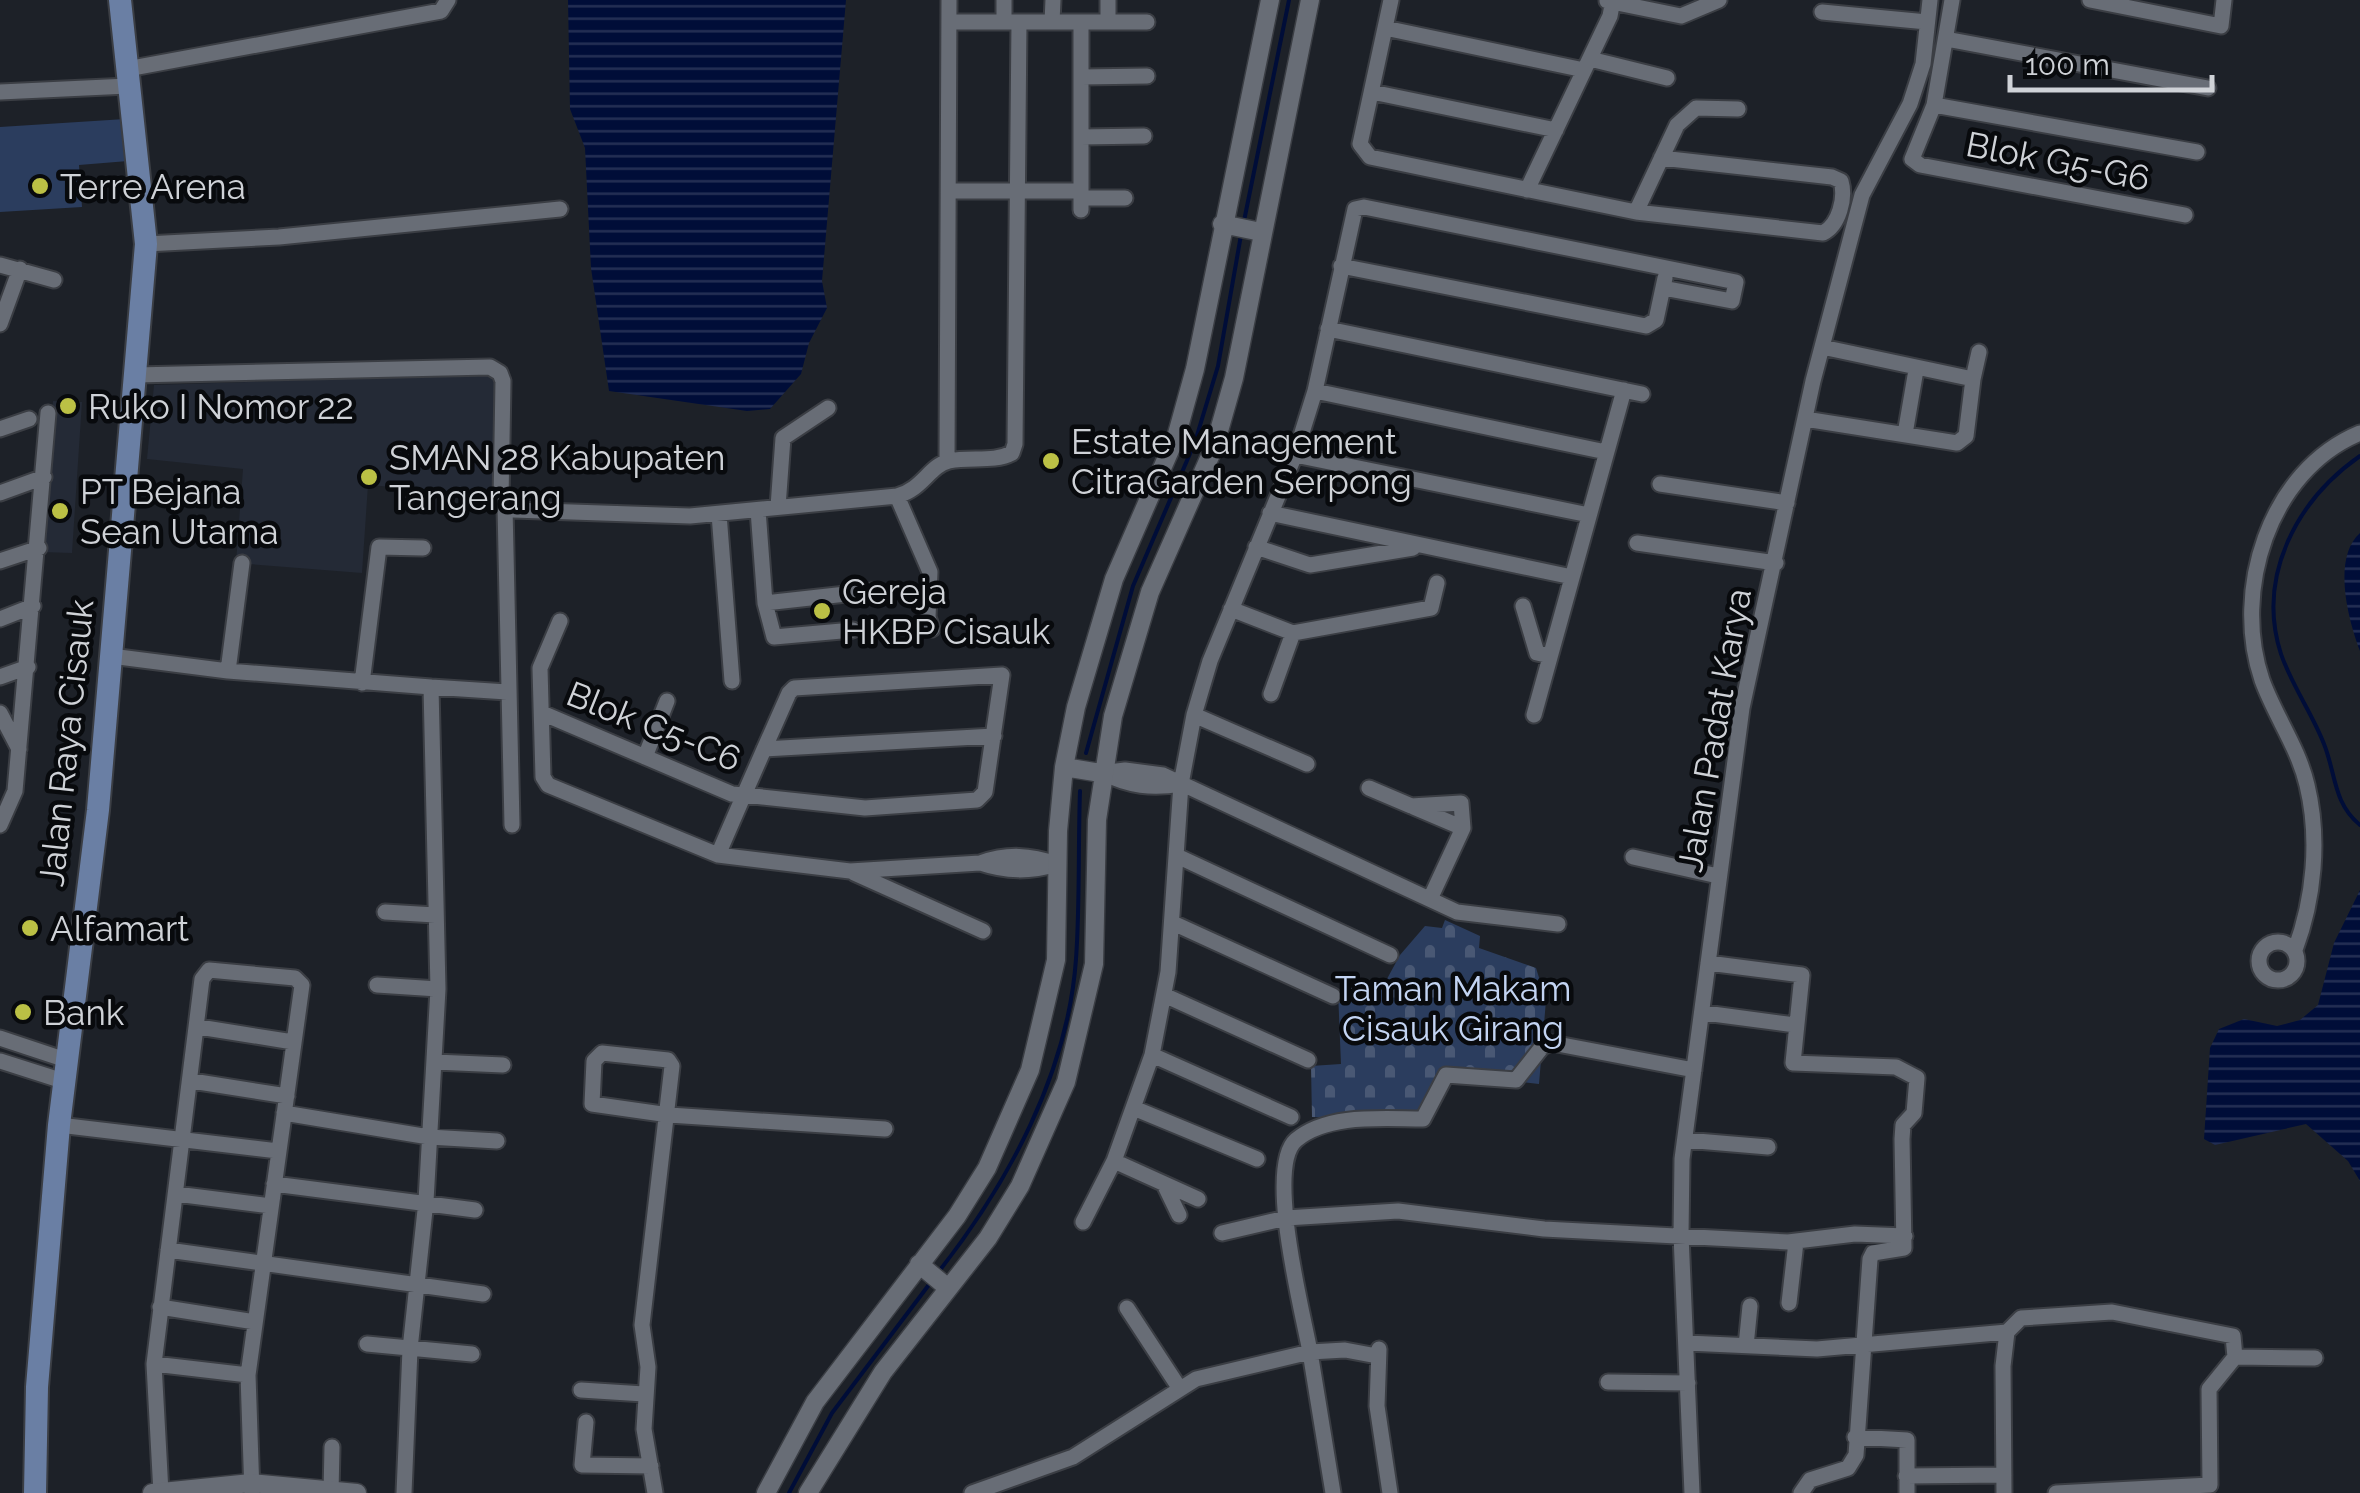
<svg xmlns="http://www.w3.org/2000/svg" width="2360" height="1493" font-family="Raleway,sans-serif">
<style>
.built{fill:#242a36}
.cemetery{fill:url(#cemetery-stones)}
.garden{fill:#2b3d5e}
.water{fill:url(#water-rules)}
.lines{fill:none;stroke-linecap:round;stroke-linejoin:round}
.stream{stroke:#000d38;stroke-width:4}
.minor-casing{stroke:#3b3e44;stroke-width:19}
.tertiary-casing{stroke:#3b3e44;stroke-width:21}
.primary-casing{stroke:#3b3e44;stroke-width:26}
.minor{stroke:#686d76;stroke-width:15}
.tertiary{stroke:#686d76;stroke-width:18}
.primary{stroke:#6a7fa4;stroke-width:22}
.poi-dot{fill:#bbc045;stroke:#080a0d;stroke-width:4}
.labels{text-anchor:middle;dominant-baseline:central;stroke-width:9;stroke-linejoin:round;paint-order:stroke}
.street-label{font-size:35px;fill:#cfd2d7;stroke:#080a0d}
.poi-label{font-size:35px;fill:#cfd2d7;stroke:#080a0d;text-anchor:start}
.park-label{font-size:35px;fill:#c3d4f3;stroke:#080a0d}
</style>
<defs>
<pattern id="cemetery-stones" width="16" height="16" patternUnits="userSpaceOnUse" patternTransform="scale(2.5)"><rect width="16" height="16" fill="#2b3d5e"/><path d="M2 7V4a2 2 0 0 1 4 0v3zM10 15v-3a2 2 0 0 1 4 0v3z" fill="#495874"/></pattern>
<pattern id="water-rules" width="6" height="5" patternUnits="userSpaceOnUse" patternTransform="scale(2.5)"><rect width="6" height="5" fill="#000d38"/><path d="M0 2.5h6" fill="none" stroke="#242f54"/></pattern>
</defs>
<rect width="100%" height="100%" fill="#1d2128"/>
<path class="built" d="M488,374L502,382L495,495L368,485L362,573L236,563L243,469L147,459L154,385Z
M53,401L82,402L72,553L42,552Z"/>
<path class="cemetery" d="M1445,920L1480,936L1479,948L1536,968L1546,1000L1539,1084L1441,1072L1423,1122L1312,1117L1311,1066L1341,1064L1338,991L1346,985L1381,990L1400,955L1425,926L1442,928Z"/>
<path class="garden" d="M125,119L128,161L79,165L82,207L0,212V127Z"/>
<path class="water" d="M568,0H846L822,281L827,308L809,343L801,374L770,409L747,411L609,391L591,268L585,148L570,109Z
M2360,533V651C2348,619 2332,558 2360,533Z
M2360,890V1181L2348,1161L2306,1124L2215,1145L2204,1139L2210,1048L2219,1029L2244,1019L2277,1026L2300,1020L2318,1005L2334,943Z"/>
<g class="lines">
<path class="stream" d="M1244,221L1289,0
M2360,456C2297,500 2256,576 2281,654C2292,686 2312,713 2324,744C2336,774 2333,803 2360,825
M1086,753L1133,586L1195,442L1218,366L1241,235
M940,1270C1008,1183 1068,1073 1076,959C1080,904 1078,847 1080,791
M789,1493L832,1413L931,1282"/>
<defs>
<path id="minor" d="M1004,0V22
M1108,0V22
M1391,0L1360,144L1370,157L1636,212L1823,233C1839,225 1846,198 1841,181L1832,177L1661,158
M1952,0L1934,105L1912,159L1920,165L2185,215
M2090,0L2221,26L2224,0
M1607,1L1681,16L1719,0
M1822,12L1927,22
M949,22H1081V210
M1052,22L1053,0
M1081,22H1147
M1385,28L1584,70
M1946,39L2208,88
M1590,59L1667,78
M127,69L441,11L448,0
M1082,77L1147,76
M0,92L128,86
M1372,92L1556,130
M1934,105L2197,152
M1081,137L1144,136
M1527,190L1610,16L1613,0
M949,191H1081
M1081,198H1125
M1636,212L1677,125L1696,108L1738,109
M146,244L279,237L560,209
M0,265L54,280
M1341,266L1646,326L1656,320L1665,278
M0,324L20,269
M1328,329L1642,394
M135,375L490,367L500,373L503,381L501,500L513,510L690,516L897,496C923,489 929,466 949,461C970,456 993,463 1012,453L1015,444L1019,22
M1973,379L1979,352
M1315,391L1606,452
M1805,419L1957,443L1966,436L1973,379L1822,347
M0,429L29,419
M1905,434L1916,370
M1295,455L1589,515
M947,461L949,0
M1660,484L1787,503
M0,493L44,477
M897,496L930,572L928,617L932,629
M505,507L512,825
M778,507L783,438L828,408
M758,510L765,603L774,637L853,630
M1270,513L1572,577
M719,514L732,681
M1637,543L1776,563
M1256,547L1310,565L1413,548
M0,561L39,548
M765,603L873,591
M1523,606L1537,653L1550,656
M1231,609L1293,633L1431,608L1437,583
M0,619L33,606
M560,621L540,668L543,777L548,785L718,855L850,871L980,863C1008,853 1030,855 1057,864
M111,656L228,671L431,687L438,989L426,1201L410,1349L404,1493
M228,671L242,563
M0,677L28,667
M362,683L379,547L423,548
M431,687L507,692
M1271,694L1293,633
M0,713L19,749
M542,713L732,794L744,795L865,808L977,800L985,792L1002,675L794,688L789,693C765,747 741,801 718,855
M1194,715L1307,764
M1534,715L1624,390
M764,749L994,736
M645,757L667,701
M1101,773L1125,770L1163,775L1457,912L1558,924
M1103,773C1129,786 1152,789 1181,784
M1369,788L1463,828
M1411,806L1461,803L1463,828L1430,899
M0,825L15,791L48,413
M1177,856L1390,955
M1633,857L1718,876
M980,863C1007,872 1030,872 1057,864
M854,873L983,931
M385,912L435,915
M1173,923L1333,996
M2259 961a19 19 0 1 1 38 0a19 19 0 1 1-38 0Z
M2295,950C2314,899 2320,839 2307,785C2298,747 2275,716 2262,680C2232,592 2268,471 2360,433
M1708,963L1802,975L1793,1063L1896,1067L1917,1078L1914,1113L1903,1125L1902,1139L1904,1248L1873,1253L1870,1259L1856,1455L1848,1468L1810,1480L1801,1493
M377,985L438,989
M1164,995L1308,1060
M1705,1013L1795,1025
M199,1027L293,1042
M0,1038L66,1060
M1152,1055L1291,1117
M0,1061L63,1081
M435,1062L503,1065
M192,1081L287,1096
M1136,1109L1257,1159
M284,1113L429,1137L497,1141
M59,1125L278,1151
M1685,1140L1768,1147
M1114,1161L1198,1199
M274,1184L475,1210
M1164,1184L1179,1215
M176,1194L271,1206
M1083,1222L1114,1161L1152,1055L1168,972L1181,784L1194,715L1210,661L1295,455L1315,391L1355,209L1364,207L1736,282L1732,301L1663,288
M1222,1233L1286,1218L1398,1211L1544,1229L1788,1242L1855,1234L1905,1236
M168,1250L483,1294
M1789,1303L1796,1242
M160,1307L255,1322
M1127,1308L1180,1389
M1687,1343L1817,1349L2007,1332L2021,1318L2112,1312L2233,1336L2235,1357L2209,1389L2210,1485L2056,1493
M367,1344L472,1354
M1746,1346L1750,1306
M1379,1349L1377,1406L1390,1493
M1377,1356L1345,1350L1310,1352C1303,1313 1265,1167 1296,1140C1328,1113 1384,1119 1423,1119L1446,1075L1516,1080L1542,1047L1552,1043L1694,1070
M2235,1357L2315,1358
M154,1364L248,1375
M1608,1382L1688,1383
M581,1390L644,1394
M586,1422L582,1465L651,1466
M1855,1437L1907,1440V1493
M1906,1476L2004,1475
M161,1493L154,1364L202,979L209,970L295,978L302,985L248,1375L252,1493
M331,1493L332,1447
M655,1493L644,1429L648,1367L642,1325L672,1066L668,1060L602,1053L594,1061L592,1104L669,1115L885,1129
M972,1493L1073,1457L1196,1379L1310,1352L1333,1493
M1692,1493L1681,1235L1682,1159L1742,708L1813,381L1862,195L1910,104L1923,64L1930,0
M2004,1493L2003,1366L2007,1332"/>
<path id="tertiary" d="M1222,224L1261,232
M1064,767L1101,773
M919,1264L948,1288
M152,1493L251,1483L357,1493
M766,1493L815,1402L957,1216L987,1168L1030,1070L1056,960L1058,831L1064,767L1076,707L1114,579L1177,434L1195,369L1270,0
M808,1493L883,1372L988,1238L1020,1186L1066,1082L1094,964L1097,820L1113,716L1150,592L1215,445L1234,378L1310,0"/>
<path id="primary" d="M35,1493L37,1387L59,1125L98,810L146,244L120,0"/>
</defs>
<use href="#minor" class="minor-casing"/>
<use href="#tertiary" class="tertiary-casing"/>
<use href="#primary" class="primary-casing"/>
<use href="#minor" class="minor"/>
<use href="#tertiary" class="tertiary"/>
<use href="#primary" class="primary"/>
</g>
<g class="poi-dot">
<circle cx="40" cy="186" r="10"/>
<circle cx="68" cy="406" r="10"/>
<circle cx="1051" cy="461" r="10"/>
<circle cx="369" cy="477" r="10"/>
<circle cx="60" cy="511" r="10"/>
<circle cx="822" cy="611" r="10"/>
<circle cx="30" cy="928" r="10"/>
<circle cx="23" cy="1012" r="10"/>
</g>
<g class="labels">
<g class="street-label">
<text transform="translate(2058 161) rotate(11)">Blok G5-G6</text>
<text transform="translate(654 726) rotate(22)">Blok C5-C6</text>
<text transform="translate(1714 730) rotate(-80)">Jalan Padat Karya</text>
<text transform="translate(66 743) rotate(-84)">Jalan Raya Cisauk</text>
</g>
<g class="poi-label">
<text x="60" y="186">Terre Arena</text>
<text x="88" y="406">Ruko I Nomor 22</text>
<text x="1071" y="441">Estate Management<tspan x="1071" dy="40">CitraGarden Serpong</tspan></text>
<text x="389" y="457">SMAN 28 Kabupaten<tspan x="389" dy="40">Tangerang</tspan></text>
<text x="80" y="491">PT Bejana<tspan x="80" dy="40">Sean Utama</tspan></text>
<text x="842" y="591">Gereja<tspan x="842" dy="40">HKBP Cisauk</tspan></text>
<text x="50" y="928">Alfamart</text>
<text x="43" y="1012">Bank</text>
</g>
<g class="park-label">
<text x="1453" y="988">Taman Makam<tspan x="1453" dy="40">Cisauk Girang</tspan></text>
</g>
</g>
<path d="M2010 75v15h202v-15" fill="none" stroke="#cfd2d7" stroke-width="5"/>
<text x="2025" y="75" font-size="30" fill="#cfd2d7" stroke="#080a0d" stroke-width="8" paint-order="stroke">100 m</text>
</svg>
